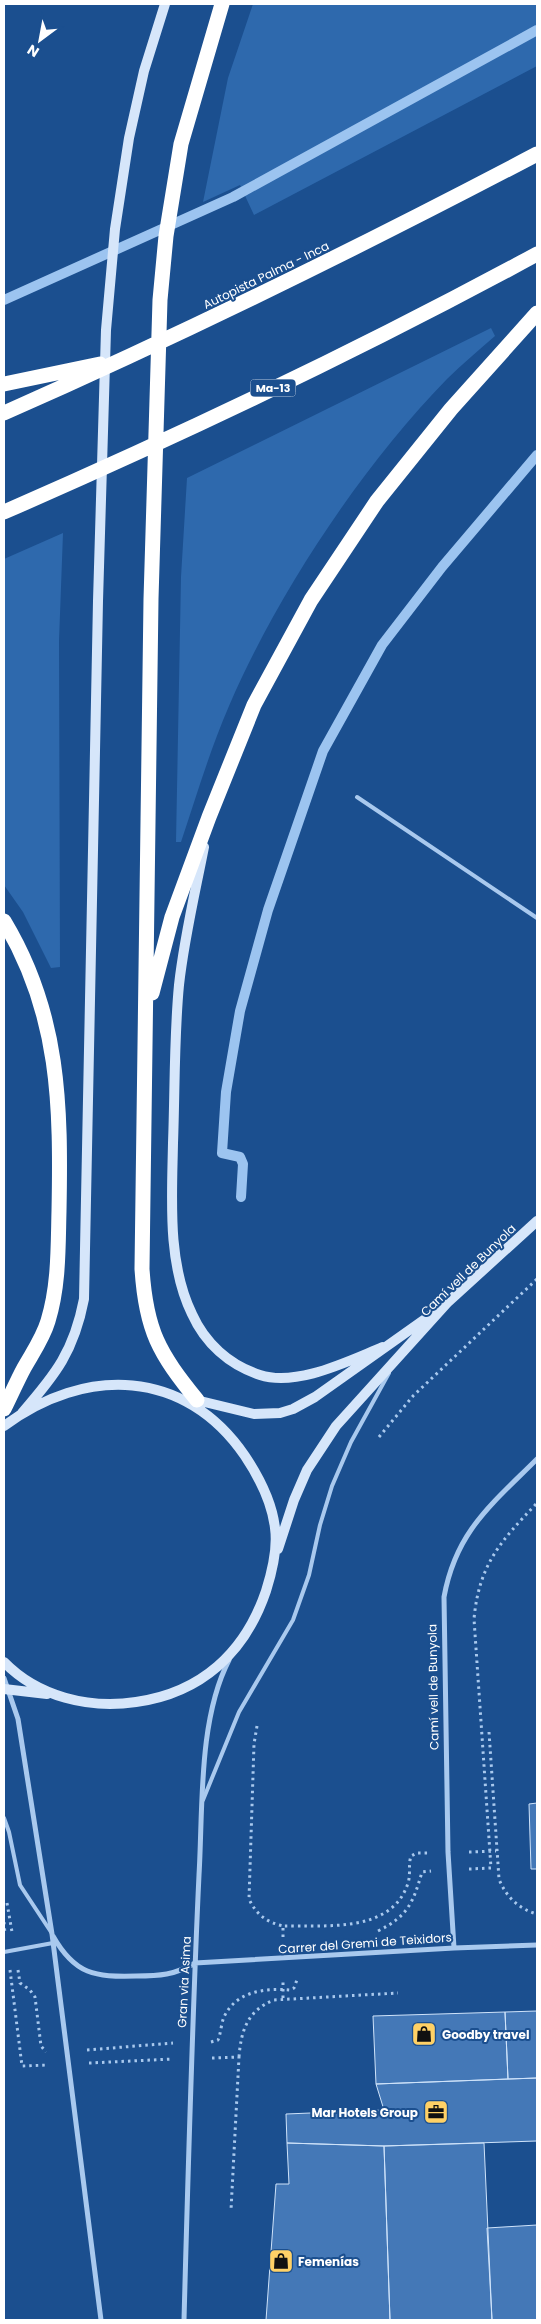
<svg xmlns="http://www.w3.org/2000/svg" width="541" height="2324" font-family="Poppins,sans-serif">
<style>
.green{fill:#2e69ad}
.lines{fill:none;stroke-linecap:round;stroke-linejoin:round}
.stream{stroke:#9cc4f0;stroke-width:10}
.building{fill:#4478b7;stroke:#cfe3fa}
.path{stroke:#a9c9ee;stroke-width:3;stroke-dasharray:2.5 4;stroke-linecap:butt}
.lane{stroke:#a9c9ee;stroke-width:4}
.street{stroke:#a9c9ee;stroke-width:5}
.secondary{stroke:#d6e6fa;stroke-width:10}
.highway{stroke:#fff;stroke-width:15}
.labels{text-anchor:middle;dominant-baseline:central;stroke-width:4;stroke-linejoin:round;paint-order:stroke}
.shield{fill:#1b4f8f;stroke:#bbcadd;stroke-width:1}
.shield-label{font-size:11px;font-weight:bold;fill:#fff}
.street-label{font-size:12px;fill:#fff;stroke:#1b4f8f}
.poi-label{font-size:12px;font-weight:bold;fill:#fff;stroke:#1b4f8f;text-anchor:start}
</style>
<rect width="100%" height="100%" fill="#1b4f8f"/>
<path class="green" d="M253,4H537V66L254,215L240,185L203,202L228,78Z
M491,328L495,336C479,350 462,364 447,379C362,466 277,594 229,706C210,750 196,797 181,842H176L181,577L187,478Z
M63,533L59,641L60,967L51,968L23,912L4,885V559Z"/>
<g class="lines">
<path class="stream" d="M4,300L233,197L537,30
M241,1197L243,1164L240,1157L222,1153L226,1092L240,1011L268,910L323,751L382,645L442,567L537,455"/>
</g>
<path class="building" d="M537,1803V1869H531L529,1804Z
M537,2011V2078L508,2079L505,2012Z
M505,2012L508,2079L376,2084L373,2016Z
M537,2078V2141L384,2146L287,2143L286,2114L384,2110L376,2084Z
M287,2143L384,2146L390,2320H266L276,2184H289Z
M484,2143L492,2320H390L384,2146Z
M537,2225V2320H492L487,2228Z"/>
<g class="lines">
<path class="path" d="M379,1437L413,1396L537,1279
M257,1726L254,1744L249,1899C256,1914 266,1922 283,1926
M489,1732L499,1879C506,1897 519,1909 537,1914
M469,1852L496,1851
M469,1869L491,1868L474,1619C479,1564 501,1541 537,1503
M7,1903L12,1932
M4,1922L5,1934
M378,1931C408,1916 413,1903 422,1872L431,1871
M283,1937V1926C324,1925 392,1934 408,1883C411,1874 408,1865 411,1856L417,1853H428
M10,1970L22,2066L48,2065
M18,1970L20,1983L30,1990L35,1997L41,2046L46,2052
M283,1998V1979
M211,2042L218,2040C221,2033 221,2024 224,2017C236,1991 265,1988 290,1990L294,1988L298,1977
M87,2050L173,2043
M239,2057C241,2030 248,2010 274,2000L398,1993
M212,2058L239,2057L231,2210
M89,2063L173,2059"/>
<path class="lane" d="M357,797L537,918
M203,1800L239,1712L293,1620L309,1575L320,1525L332,1486L351,1442L389,1373
M4,1818L9,1832L20,1885L51,1932
M4,1952L53,1943"/>
<path class="street" d="M4,1678L18,1719L52,1934L101,2320
M53,1936C75,1975 95,1977 136,1976C159,1976 175,1975 195,1963L454,1948L537,1945
M454,1948L448,1852L444,1597C456,1531 492,1504 537,1459
M184,2320C188,2172 192,2023 199,1875C203,1808 198,1720 229,1660"/>
<path class="secondary" d="M204,847C195,893 184,939 179,985C174,1037 175,1090 173,1143C172,1198 167,1263 192,1314C205,1343 229,1365 260,1375C297,1387 348,1361 383,1347
M192,1399L254,1414L280,1413L293,1409L315,1397L435,1312
M22,1413C56,1374 74,1351 84,1299L98,601L106,330L115,229L129,138L144,71L165,4
M4,1426C85,1366 185,1368 245,1456C259,1477 272,1502 275,1528C278,1549 272,1572 266,1591C245,1653 201,1693 136,1702C89,1709 38,1697 4,1662
M278,1549L294,1500L307,1470L336,1426L448,1302L537,1221
M4,1689L47,1694"/>
<path class="highway" d="M4,384L100,364
M4,413C185,333 362,246 537,154
M4,512C185,433 364,348 537,254
M4,921C60,1014 61,1106 59,1211C58,1248 59,1285 48,1321C43,1338 33,1352 24,1368C17,1381 11,1395 4,1409
M152,993L172,917L209,817L254,705L311,600L377,501L451,409L537,313
M197,1400C159,1353 146,1331 142,1269L151,599L160,300L166,236L181,144L222,4"/>
</g>
<defs>
<symbol id="shop-square" viewBox="-11 -11 22 22"><rect x="-9" y="-9" width="18" height="18" rx="4" fill="#ffd166" stroke="#1b4f8f"/><path d="M-5-2.5h2.3a2.7 3.5 0 0 1 5.4 0H5L5.5 6h-11ZM-1.5-2.5h3a1.5 2.3 0 0 0-3 0Z" fill="#111"/></symbol>
<symbol id="office-square" viewBox="-11 -11 22 22"><rect x="-9" y="-9" width="18" height="18" rx="4" fill="#ffd166" stroke="#1b4f8f"/><path d="M-6-3h4V-5.5h4V-3h4V5H-6ZM-1-4.5V-3h2v-1.5ZM-6 0V1H6V0Z" fill="#111"/></symbol>
</defs>
<g fill-rule="evenodd">
<use href="#shop-square" x="410" y="2020" width="28" height="28"/>
<use href="#office-square" x="422" y="2098" width="28" height="28"/>
<use href="#shop-square" x="267" y="2247" width="28" height="28"/>
</g>
<g class="labels">
<rect class="shield" x="250.5" y="379.5" width="45" height="17" rx="4"/>
<g class="shield-label">
<text x="273" y="388">Ma-13</text>
</g>
<g class="street-label">
<text transform="translate(266 275) rotate(-26)">Autopista Palma - Inca</text>
<text transform="translate(468 1270) rotate(-44)">Camí vell de Bunyola</text>
<text transform="translate(433 1687) rotate(-91)">Camí vell de Bunyola</text>
<text transform="translate(365 1943) rotate(-4)">Carrer del Gremi de Teixidors</text>
<text transform="translate(184 1982) rotate(-87)">Gran via Asima</text>
</g>
<g class="poi-label">
<text x="442" y="2034">Goodby travel</text>
<text x="418" y="2112" text-anchor="end">Mar Hotels Group</text>
<text x="298" y="2261">Femenías</text>
</g>
</g>
<rect width="541" height="2324" fill="none" stroke="#ffffff" stroke-width="10"/>
<g transform="translate(40 40) rotate(212)" stroke="#1b4f8f" stroke-width="4" paint-order="stroke">
<path d="M0-4L9 19L0 12L-9 19Z" fill="#ffffff"/>
<text y="-8" font-size="14" font-weight="bold" text-anchor="middle" fill="#ffffff">N</text>
</g>
</svg>
